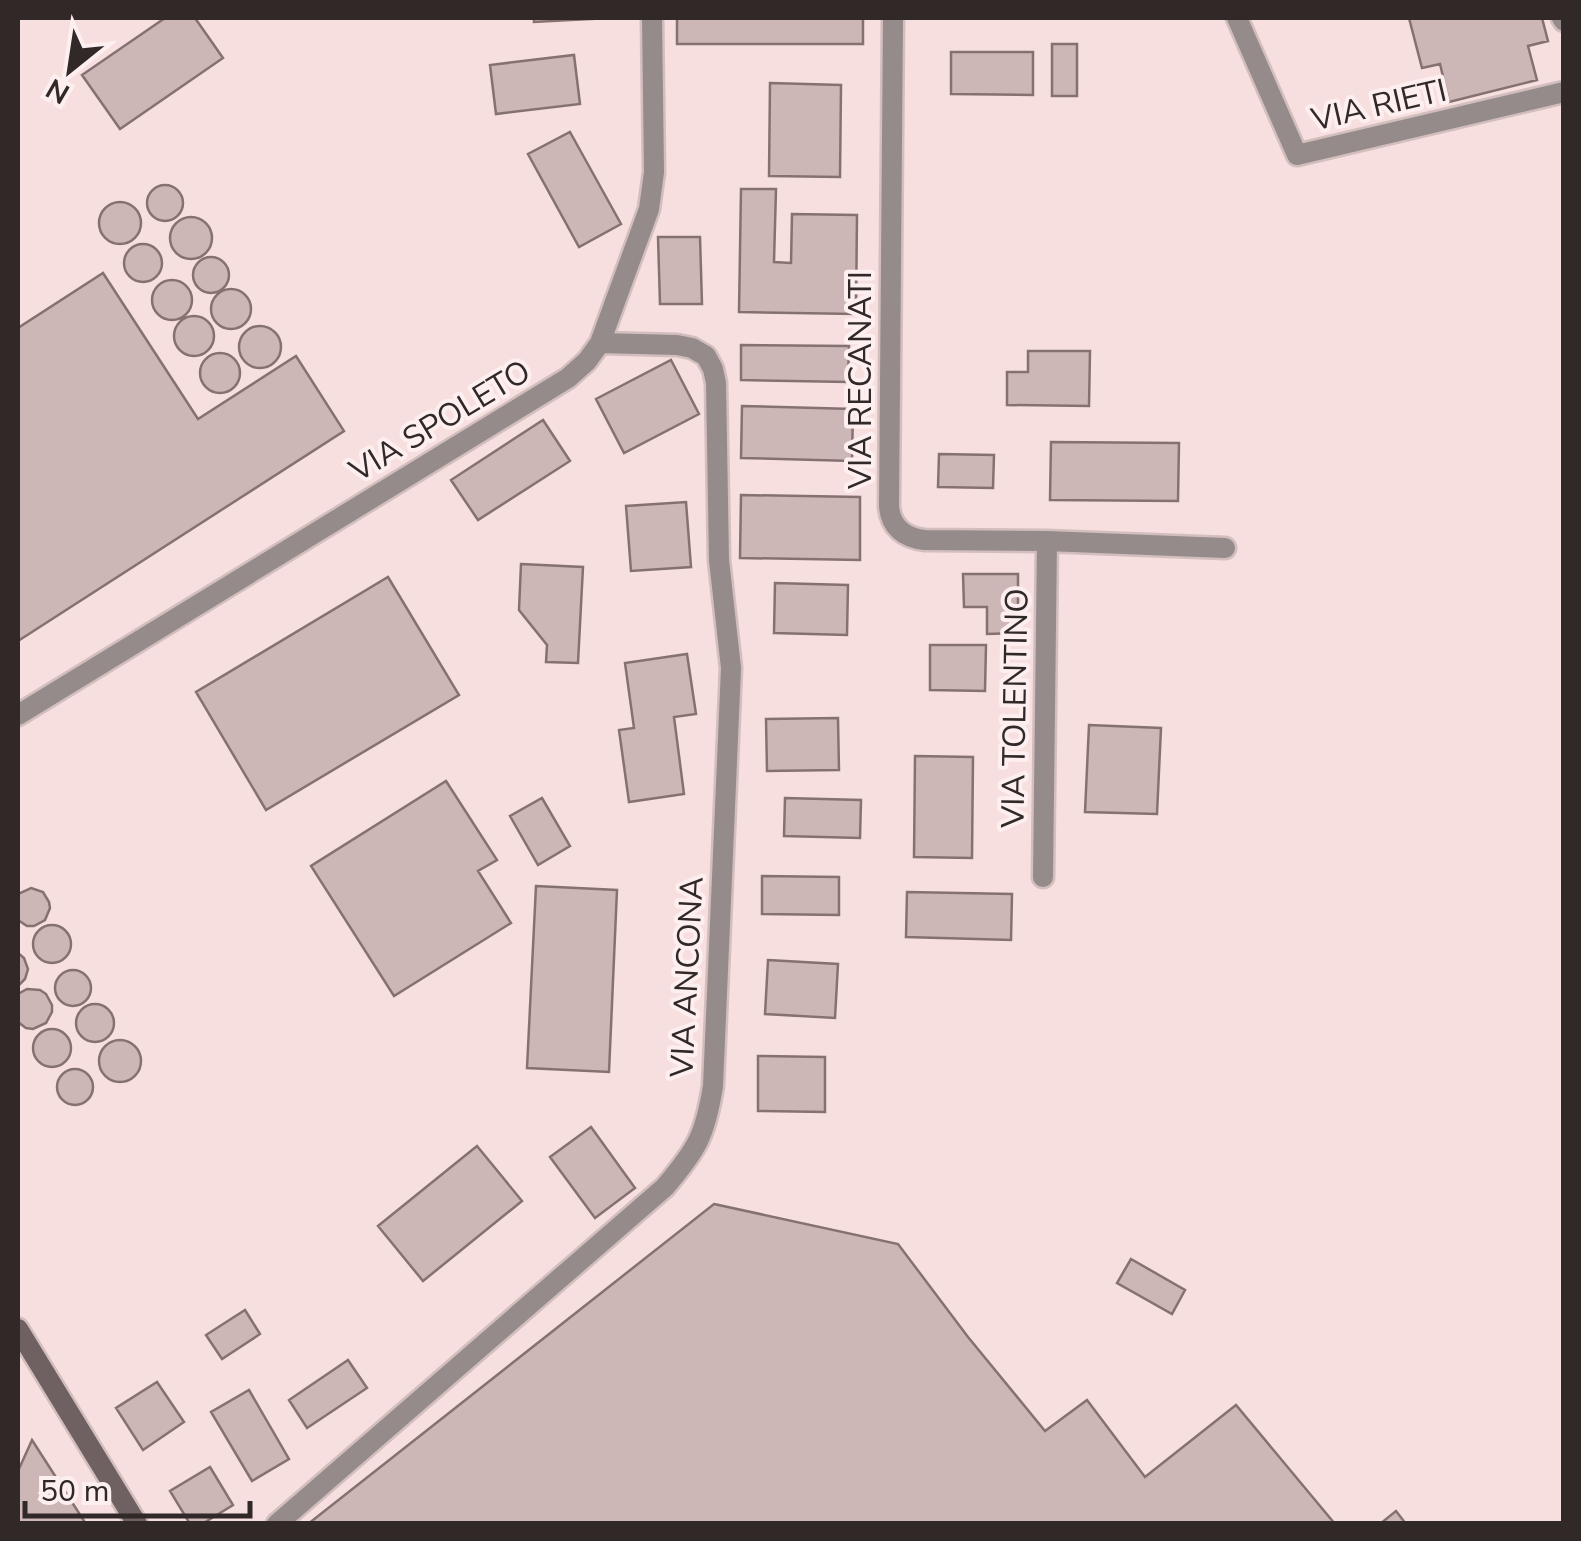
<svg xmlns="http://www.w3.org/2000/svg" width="1581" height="1541" font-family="'Nunito Sans',sans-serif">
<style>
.building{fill:#cdb6b6;stroke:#867171;stroke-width:2.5}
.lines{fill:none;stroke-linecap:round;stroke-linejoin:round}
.street-casing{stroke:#d3bebe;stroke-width:25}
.secondary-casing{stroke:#d3bebe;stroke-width:25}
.street{stroke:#958b8b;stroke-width:20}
.secondary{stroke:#6f6161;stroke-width:20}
.labels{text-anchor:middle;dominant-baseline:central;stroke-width:8;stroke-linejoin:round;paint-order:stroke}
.street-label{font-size:32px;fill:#312828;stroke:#fdefef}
</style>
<rect width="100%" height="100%" fill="#f7dfdf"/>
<path class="building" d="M165,18H195L223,58L120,129L82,75Z
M534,18H610L534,22Z
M677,18H863V44H677Z
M1409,18H1542L1548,41L1528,46L1537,80L1449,102L1440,64L1422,68Z
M1052,44H1077V96H1052Z
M951,52H1033V95L951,94Z
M574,55L580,104L496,114L490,65Z
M770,83L841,85L840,177L769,176Z
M570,132L621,224L579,247L528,154Z
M147 203a18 18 0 1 1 36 0a18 18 0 1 1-36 0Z
M741,189H776L774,262L791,263L792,214L857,215L856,314L739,312Z
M99 223a21 21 0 1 1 42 0a21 21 0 1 1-42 0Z
M170 238a21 21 0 1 1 42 0a21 21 0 1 1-42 0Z
M658,237H700L702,304H660Z
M124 263a19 19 0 1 1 38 0a19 19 0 1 1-38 0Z
M193 275a18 18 0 1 1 36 0a18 18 0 1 1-36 0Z
M103,273L198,419L296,356L344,431L18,641V328Z
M152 300a20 20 0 1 1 40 0a20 20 0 1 1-40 0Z
M211 309a20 20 0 1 1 40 0a20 20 0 1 1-40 0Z
M174 336a20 20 0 1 1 40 0a20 20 0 1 1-40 0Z
M239 347a21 21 0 1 1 42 0a21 21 0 1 1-42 0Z
M741,345L849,346L848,382L741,380Z
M1028,351H1090L1089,406L1007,405V372H1028Z
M200 373a20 20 0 1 1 40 0a20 20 0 1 1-40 0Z
M671,360L699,414L624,453L596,399Z
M742,406L853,409L852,461L741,458Z
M543,420L570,461L478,520L451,480Z
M1051,442L1179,443L1178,501L1050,500Z
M939,454L994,455L993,488L938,487Z
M741,495L860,497V560L740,558Z
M686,502L691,567L631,571L626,506Z
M521,564L583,567L578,663L546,662L547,645L519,610Z
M963,574H1018V633L987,634V607H964Z
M388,577L459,695L266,810L196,692Z
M775,583L848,585L847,635L774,633Z
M930,645H986L985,691L930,690Z
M687,654L696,714L674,717L684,794L629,802L619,730L634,728L625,663Z
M838,718L839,770L767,771L766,719Z
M1089,725L1161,728L1157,814L1085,812Z
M915,756L973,757L972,858L914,857Z
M446,781L497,860L478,871L511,923L394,996L311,866Z
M542,798L570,846L538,865L510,816Z
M785,798L861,800L860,838L784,836Z
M762,876L839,877V915L762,914Z
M536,886L617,890L609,1072L527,1068Z
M31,888L43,892L49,902L50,908L45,920L34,926H27L18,920V894Z
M907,892L1012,894L1011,940L906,937Z
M33 944a19 19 0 1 1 38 0a19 19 0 1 1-38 0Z
M18,953L24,958L28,969L25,979L18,986Z
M768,960L838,964L835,1018L765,1014Z
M55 988a18 18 0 1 1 36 0a18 18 0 1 1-36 0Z
M27,989L40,990L46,994L52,1005V1012L46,1023L33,1029L26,1028L18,1022V994Z
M76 1023a19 19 0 1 1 38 0a19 19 0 1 1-38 0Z
M33 1048a19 19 0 1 1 38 0a19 19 0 1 1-38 0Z
M99 1061a21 21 0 1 1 42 0a21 21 0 1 1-42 0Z
M758,1056L825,1057V1112L758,1111Z
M57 1087a18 18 0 1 1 36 0a18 18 0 1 1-36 0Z
M591,1127L635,1188L595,1218L550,1157Z
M477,1146L522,1201L423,1281L378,1226Z
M714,1204L898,1244L968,1337L1045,1431L1087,1400L1145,1477L1236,1405L1335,1524H308Z
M1131,1259L1185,1290L1172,1314L1117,1283Z
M245,1310L260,1334L222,1359L206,1335Z
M348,1360L367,1388L307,1428L289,1400Z
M157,1382L184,1422L143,1450L116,1408Z
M249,1390L289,1459L252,1481L211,1412Z
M32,1440L86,1524H18V1471Z
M210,1467L233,1505L202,1524H190L170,1491Z
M1396,1511L1406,1524H1380Z"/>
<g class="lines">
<defs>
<path id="street" d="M893,18L889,507C891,527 904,538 925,540L1047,541L1225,548
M1237,18L1297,155L1564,92
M1562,18L1564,21
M18,715L568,378L587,361L600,343L649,209L654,172L652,18
M1043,877L1047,541
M277,1524L665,1187C697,1149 705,1136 713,1086L731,668L719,560L716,383L713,369L706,356L692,348L677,345L600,343"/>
<path id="secondary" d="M18,1329L137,1524"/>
</defs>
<use href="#street" class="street-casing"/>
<use href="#secondary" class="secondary-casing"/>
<use href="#street" class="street"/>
<use href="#secondary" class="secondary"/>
</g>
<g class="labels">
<g class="street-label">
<text transform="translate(1379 105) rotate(-13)">VIA RIETI</text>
<text transform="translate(860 380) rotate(-90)">VIA RECANATI</text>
<text transform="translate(440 421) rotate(-31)">VIA SPOLETO</text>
<text transform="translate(1015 708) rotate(-89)">VIA TOLENTINO</text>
<text transform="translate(687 977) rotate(-87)">VIA ANCONA</text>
</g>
</g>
<rect width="1581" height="1541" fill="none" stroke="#312828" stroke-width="40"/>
<g transform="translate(70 70) rotate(210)" stroke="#fdefef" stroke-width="8" paint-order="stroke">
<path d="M0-8L18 38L0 25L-18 38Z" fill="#312828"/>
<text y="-15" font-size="28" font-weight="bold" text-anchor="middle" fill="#312828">N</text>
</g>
<path d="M25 1501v15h225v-15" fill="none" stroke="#312828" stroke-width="5"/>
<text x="40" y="1501" font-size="30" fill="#312828" stroke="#fdefef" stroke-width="8" paint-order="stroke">50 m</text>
</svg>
